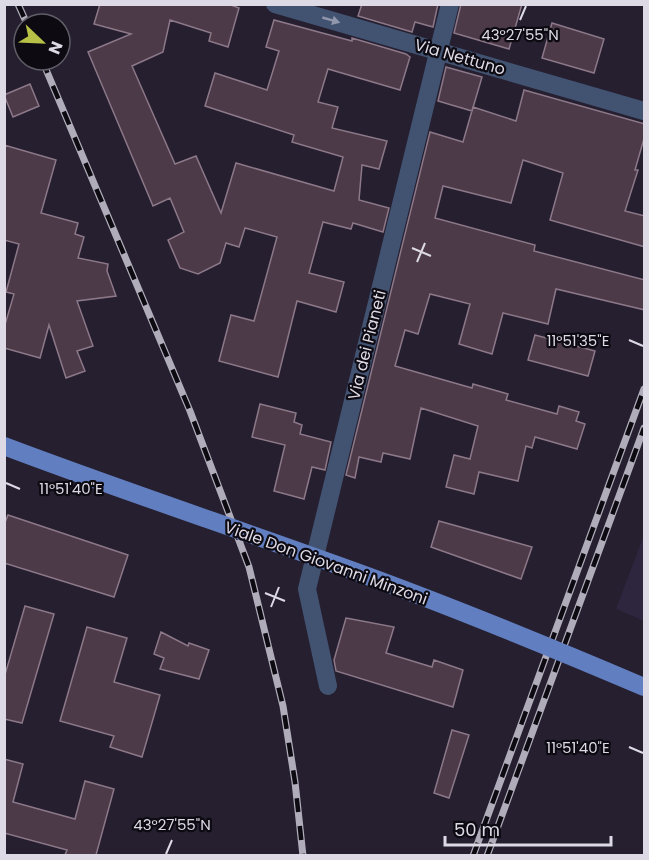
<svg xmlns="http://www.w3.org/2000/svg" width="649" height="860" font-family="Poppins,sans-serif">
<style>
.built{fill:#2e263e}
.building{fill:#4c3a48;stroke:#8c7888;stroke-width:1.5}
.lines{fill:none;stroke-linecap:round;stroke-linejoin:round}
.minor{stroke:#425271;stroke-width:18}
.rail-casing{stroke:#b0acb9;stroke-width:7}
.rail{stroke:#0d0a12;stroke-width:4.5;stroke-dasharray:14;stroke-linecap:butt}
.major-bridge{stroke:#617fc0;stroke-width:18}
.oneway{fill:#9096ac}
.ticks{fill:none;stroke:#dddae6;stroke-width:2}
.labels{text-anchor:middle;dominant-baseline:central;stroke-width:4.5;stroke-linejoin:round;paint-order:stroke}
.street-label{font-size:16px;fill:#dddae6;stroke:#0d0a12}
.ticks-label{font-size:15px;text-anchor:middle;fill:#dddae6;stroke:#0d0a12;stroke-width:4.5;stroke-linejoin:round;paint-order:stroke}
</style>
<rect width="100%" height="100%" fill="#251f30"/>
<path class="built" d="M644,535V621L616,609Z"/>
<path class="building" d="M100,4H228L239,8L228,47L209,41L211,33L170,20L163,52L132,66L175,164L196,156L221,213L236,163L334,191L343,157L292,142L294,135L205,106L215,73L267,90L279,51L266,47L274,20L352,41V38L406,54L410,57L400,90L328,69L318,102L338,107L332,128L387,141L379,169L362,165L359,200L389,208L383,232L353,223L351,229L323,222L309,273L344,282L336,312L297,301L278,377L219,361L231,315L254,321L277,237L245,228L239,247L226,243L220,263L198,274L180,268L168,240L184,232L170,198L153,206L88,52L131,34L94,24Z
M362,4H438L433,27L415,22L412,32L358,16Z
M461,4H522L509,49L454,33Z
M552,23L604,39L594,73L542,58Z
M446,67L482,77L472,111L438,101Z
M30,84L39,106L13,117L4,95Z
M524,90L645,124V135L635,170H638L625,211L645,216V247L550,220L563,173L523,160L511,203L443,186L435,218L535,245L534,251L645,280V310L556,289L548,324L503,313L492,354L459,344L470,304L430,294L418,334L405,330L395,366L472,388L473,384L508,394L506,400L557,414L559,406L579,412L576,421L585,424L577,449L535,437L532,448L526,446L518,481L479,472L474,494L446,487L454,455L470,459L478,426L421,408L410,459L383,453L381,462L359,457L355,478L346,475L430,132L463,142L473,107L516,121Z
M4,145L56,160L41,213L78,223L75,234L84,237L78,258L108,264L107,271L116,296L77,301L93,346L77,351L85,371L66,378L49,325L40,358L4,348V328L14,294L6,292L19,244L4,240Z
M535,335L595,351L588,376L528,360Z
M260,404L296,413L294,422L302,425L300,434L331,442L325,470L312,467L304,499L274,491L285,445L252,437Z
M8,515L128,555L114,597L4,563V525Z
M439,521L532,547L521,579L431,547Z
M25,606L54,614L22,723L4,719V678Z
M346,618L394,627L386,653L432,667L434,660L463,670L453,707L336,671L334,660Z
M87,627L127,638L114,682L160,695L142,757L110,747L114,736L60,721Z
M161,632L188,646L189,643L209,650L199,679L160,669L164,658L154,654Z
M452,730L469,735L449,798L434,793Z
M4,759L23,764L13,802L75,819L85,781L114,789L96,855H65L67,850L4,833Z"/>
<g class="lines">
<path class="minor" d="M275,4L644,111
M328,686L307,589L450,4"/>
<defs>
<path id="rail" d="M18,4L27,24
M42,60L190,411L249,567L283,706L295,782L303,856
M473,856L644,389
M487,856L644,428"/>
</defs>
<use href="#rail" class="rail-casing"/>
<use href="#rail" class="rail"/>
<path class="major-bridge" d="M4,446C115,488 226,525 337,565C441,602 543,644 644,687"/>
</g>
<defs><path id="oneway-solid" d="M-6-.8H1V-3.2L6.5 0L1 3.2V.8H-6Z" transform="scale(1.5)"/></defs>
<use class="oneway" href="#oneway-solid" transform="translate(331 20) rotate(16)"/>
<path class="ticks" d="M520,20L526,6M412,248L431,256M417,262L425,243M629,340L643,346M6,483L20,489M265,593L285,601M271,607L279,587M629,747L643,753M166,854L172,840"/>
<g class="labels">
<g class="street-label">
<text transform="translate(460 57) rotate(16)">Via Nettuno</text>
<text transform="translate(367 345) rotate(-76)">Via dei Pianeti</text>
<text transform="translate(326 563) rotate(20)">Viale Don Giovanni Minzoni</text>
</g>
</g>
<g class="ticks-label">
<text x="520" y="40">43°27'55"N</text>
<text x="578" y="346">11°51'35"E</text>
<text x="71" y="494">11°51'40"E</text>
<text x="578" y="753">11°51'40"E</text>
<text x="172" y="830">43°27'55"N</text>
</g>
<rect width="649" height="860" fill="none" stroke="#dddae6" stroke-width="12"/>
<g transform="translate(42 42) rotate(113)"><circle r="28" fill="#0d0a12" stroke="#605d67" stroke-width="1.5"/>
<path d="M0-4.5L10 22L0 15L-10 22Z" fill="#b7c147"/>
<text y="-9" font-size="16" font-weight="bold" text-anchor="middle" fill="#dddae6">N</text>
</g>
<path d="M445 836v9h166v-9" fill="none" stroke="#dddae6" stroke-width="3"/>
<text x="454" y="836" font-size="18" fill="#dddae6" stroke="#0d0a12" stroke-width="4.5" paint-order="stroke">50 m</text>
</svg>
